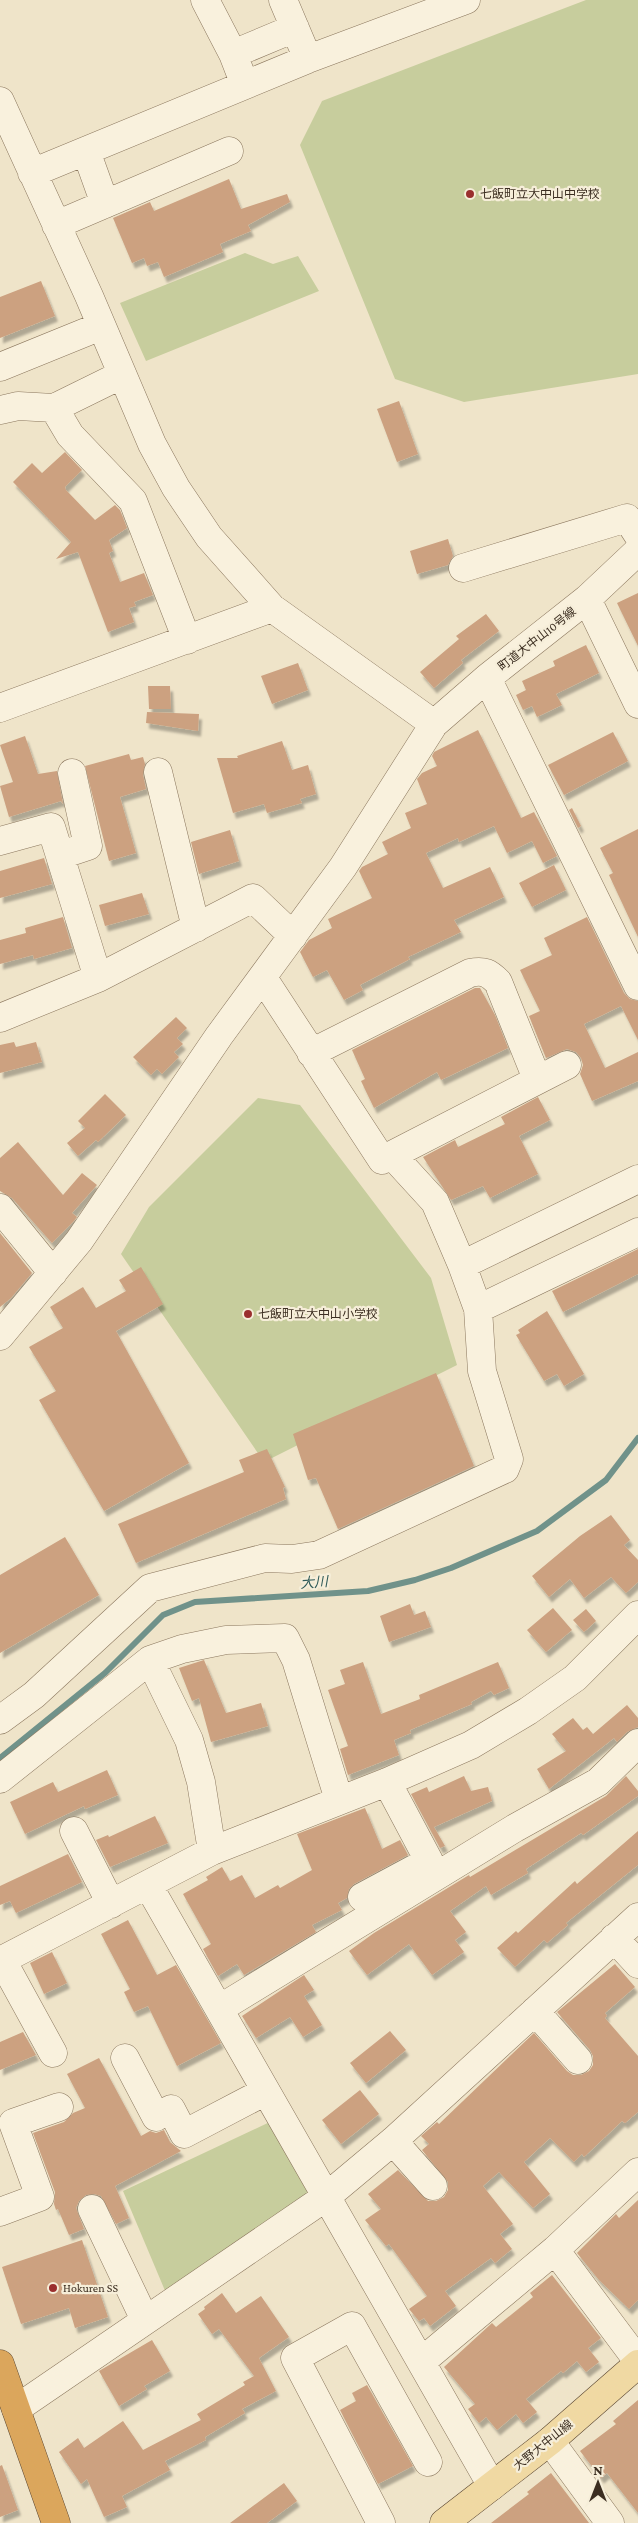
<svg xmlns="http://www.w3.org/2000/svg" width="638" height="2523" font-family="'Crimson Pro','Noto Sans JP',serif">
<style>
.green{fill:#c7cd9d}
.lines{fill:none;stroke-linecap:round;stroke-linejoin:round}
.stream{stroke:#70928a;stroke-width:6}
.building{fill:#cca180;filter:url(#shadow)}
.minor-casing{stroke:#8b775e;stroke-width:29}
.major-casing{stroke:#594531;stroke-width:29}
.highway-casing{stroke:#594531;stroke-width:29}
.minor{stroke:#f9f1dd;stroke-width:28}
.major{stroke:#f0d9a3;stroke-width:28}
.highway{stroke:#dba65c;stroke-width:28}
.poi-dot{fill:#9a2f2e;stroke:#f6eed9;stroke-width:2}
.labels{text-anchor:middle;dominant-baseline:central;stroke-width:4.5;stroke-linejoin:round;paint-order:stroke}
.poi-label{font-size:12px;fill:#3c2e21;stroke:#f6eed9;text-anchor:start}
.street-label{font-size:12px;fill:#3c2e21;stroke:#f6eed9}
.water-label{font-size:14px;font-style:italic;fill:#305b59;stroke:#f6eed9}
</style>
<defs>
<filter id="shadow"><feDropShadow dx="3" dy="5.5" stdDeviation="1" flood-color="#0004"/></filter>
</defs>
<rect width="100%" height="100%" fill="#efe4c9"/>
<path class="green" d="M586,0H638V374L464,402L395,379L300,145L322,101Z
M245,253L273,264L298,256L319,291L146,361L120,303Z
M258,1098L300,1105L431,1278L457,1365L264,1462L121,1254L149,1207Z
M272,2121L309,2184L307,2194L166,2293L123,2191Z"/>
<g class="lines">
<path class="stream" d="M0,1758L105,1673L163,1615L195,1602L368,1591L415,1580L451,1568L537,1531L606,1480L638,1438"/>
</g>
<path class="building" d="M229,179L241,209L287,194L290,202L248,225L251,231L220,244L223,252L164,277L158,262L147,266L144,258L132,263L113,218L150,202L154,211Z
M41,281L55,316L0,338V297Z
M399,401L418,454L397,462L377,409Z
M65,452L82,470L65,487L66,490L95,520L115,505L120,510L127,528L109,540L113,551L109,553L120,582L144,573L153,595L134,602L136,606L129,608L134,622L108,632L78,552L56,559L71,542L13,482L32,463L42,473Z
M448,539L453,556L448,565L417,574L410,551Z
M638,593V646L617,603Z
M486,614L499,631L461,660L463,663L434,688L420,672L459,639L456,636Z
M586,645L599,673L556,694L562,705L537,717L532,706L523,710L516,695L526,690L522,681L555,666L553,661Z
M298,663L308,690L272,704L261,676Z
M148,686H170L171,709H149Z
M147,712L199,714L198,731L146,723Z
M478,730L521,818L534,812L557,856L543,863L532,841L507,853L494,826L459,842L458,838L426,853L443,888L490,867L504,897L454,920L461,932L408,957L410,959L360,985L363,990L344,1000L327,970L313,977L300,952L309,940L332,928L328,919L372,898L359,871L362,867L388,854L382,842L411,828L405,813L427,804L417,779L422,773L437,766L432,756L434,752Z
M613,732L628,761L564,795L548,765Z
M25,736L38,774L57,771L63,804L61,801L9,817L0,786L13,782L0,745Z
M282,741L292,770L308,765L316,794L300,799L302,803L267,813L264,804L233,813L217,758H238L237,756Z
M129,754L131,760L143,757L145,764L143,775L146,789L120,797L136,853L109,861L85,766Z
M572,808L581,826L578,828L569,810Z
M638,829V937L609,875L613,873L600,848Z
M230,830L239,861L199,874L191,842Z
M44,858L52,884L0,898V871Z
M554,865L566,890L532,907L519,883Z
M142,893L149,914L105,926L99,905Z
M63,917L72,948L34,959L33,955L0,964V940L26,933L25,928Z
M587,917L624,993L630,999L638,1001V1040L621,1006L584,1024L605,1068L638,1052V1081L592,1101L580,1074L583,1065L581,1058L576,1052L567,1049L546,1058L529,1016L540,1011L520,970L552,955L544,938Z
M475,988H480L495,1015L508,1048L441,1080L437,1072L374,1108L361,1081L365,1079L352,1050Z
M176,1017L187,1028L177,1038L183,1044L174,1052L179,1057L162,1074L157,1069L151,1075L133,1057Z
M14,1042L16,1047L36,1042L42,1062L0,1073V1045Z
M105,1094L126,1115L98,1142L96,1140L78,1156L67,1143L85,1128L78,1121Z
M538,1097L550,1120L519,1136L538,1174L490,1198L483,1186L451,1200L423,1157L455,1140L458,1147L505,1124L501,1117Z
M18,1142L63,1195L82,1173L97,1185L72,1213L77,1217L73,1222L52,1243L12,1198L0,1191V1158Z
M0,1233L32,1273L11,1298L0,1307Z
M638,1249V1274L563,1312L552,1291Z
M141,1267L163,1304L116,1331L189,1463L104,1511L39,1400L56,1391L29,1347L63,1328L50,1307L83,1287L96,1308L126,1291L119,1280Z
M547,1311L584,1374L564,1386L557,1374L544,1381L516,1335L520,1333L518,1330Z
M436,1373L474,1466L338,1529L316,1478L308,1480L293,1434Z
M267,1449L285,1487L283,1488L286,1499L136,1563L118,1524L244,1472L239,1460Z
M611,1515L630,1540L624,1545L638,1560V1582L626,1593L611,1577L584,1598L570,1579L549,1597L532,1576L580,1536Z
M65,1537L99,1595L0,1653V1575Z
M410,1604L414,1615L425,1611L431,1627L389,1642L380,1616Z
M553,1608L572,1630L546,1652L527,1630Z
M586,1609L596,1621L584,1632L573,1620Z
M204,1660L226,1713L261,1703L268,1726L211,1742L199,1698L192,1701L179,1668Z
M363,1662L381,1714L420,1699L419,1695L498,1662L509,1688L494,1695L491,1691L471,1702L472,1704L410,1730L411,1733L394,1740L399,1755L348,1775L340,1749L348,1746L328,1690L345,1684L340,1670Z
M627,1705L638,1718V1727L627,1732L617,1742L614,1738L549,1789L537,1769L566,1751L552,1734L573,1718L583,1730L587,1727L593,1734Z
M107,1770L118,1795L85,1809L84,1806L25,1834L10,1802L53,1782L58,1792Z
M464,1776L471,1791L488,1787L492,1801L434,1827L445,1846L440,1848L411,1794L427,1787L429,1792Z
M626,1776L638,1791V1796L583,1835L581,1833L526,1869L528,1873L491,1895L486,1886L450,1911L466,1932L455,1940L464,1952L432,1975L409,1944L367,1975L349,1951L374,1933L469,1875L470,1877L606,1796Z
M365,1808L382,1849L400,1840L408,1855L354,1884L349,1889L347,1898L338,1903L342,1910L312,1925L316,1932L244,1975L237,1964L218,1976L203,1949L211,1944L183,1894L208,1880L206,1877L222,1867L230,1881L242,1875L255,1898L278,1885L280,1888L312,1870L297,1834Z
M155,1816L168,1843L110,1867L96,1840L108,1835L109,1837Z
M638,1831V1865L566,1923L568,1925L547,1943L544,1940L515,1967L497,1948L516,1931L518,1933L575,1881L577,1884Z
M68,1854L82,1882L16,1913L10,1901L0,1905V1886Z
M128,1920L157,1975L176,1965L221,2043L177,2066L148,2006L134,2012L124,1992L130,1989L101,1934Z
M52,1952L67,1983L44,1994L30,1963Z
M615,1964L635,1987L605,2013L607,2016L605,2018L638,2056V2112L625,2123L622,2121L584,2157L582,2154L574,2162L550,2138L524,2162L550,2194L533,2208L499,2172L483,2186L513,2224L500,2234L512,2249L495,2263L491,2258L445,2291L456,2306L430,2326L424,2318L419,2321L409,2309L427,2296L389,2244L386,2246L365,2220L381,2209L368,2194L398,2170L428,2201H436L444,2197L448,2190V2182L422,2150L429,2144L421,2136L437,2122L439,2124L534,2033L567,2071L573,2075H581L589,2071L593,2065V2056L590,2050L557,2012Z
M304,1975L314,1990L304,1996L322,2025L303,2037L290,2017L256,2038L242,2016Z
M390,2031L406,2050L366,2083L350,2063Z
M23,2032L36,2055L0,2070V2042Z
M99,2058L141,2136L150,2131L156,2133L164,2130L170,2142L181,2151L115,2186L129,2218L116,2224L101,2196L94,2194L86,2195L79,2201L76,2208L84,2229L69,2235L58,2209L56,2210L54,2204L55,2192L33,2133L64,2122L73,2113L85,2108L67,2074Z
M360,2090L379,2114L341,2144L322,2120Z
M638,2200V2300L629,2309L599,2280L577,2253L616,2214L619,2218Z
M82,2240L108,2317L75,2328L69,2308L21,2324L2,2267Z
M552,2275L601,2338L588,2348L599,2362L586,2372L577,2361L563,2373L561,2371L526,2399L537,2412L523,2423L516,2414L497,2430L486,2417L479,2423L468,2409L475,2404L444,2367L492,2323L496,2327L533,2297L530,2293Z
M222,2293L236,2313L261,2296L289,2337L259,2358L276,2391L242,2409L245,2413L205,2437L206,2440L165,2461L170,2470L122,2496L127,2507L104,2517L87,2479L81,2484L59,2452L78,2438L84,2448L123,2421L143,2450L201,2420L197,2414L245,2385L243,2382L254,2376L219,2329L212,2334L198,2314L205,2309L204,2307Z
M152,2340L170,2371L144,2386L147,2389L119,2406L99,2371Z
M367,2385L413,2466L378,2484L340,2410L356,2401L352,2393Z
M638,2400V2513L607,2473L601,2478L580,2451L616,2424L613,2421Z
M2,2465L18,2510L0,2517V2466Z
M551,2473L589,2523H491L529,2494L527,2492Z
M284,2483L297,2501L267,2523H230Z"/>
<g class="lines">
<defs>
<path id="minor" d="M205,0L233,54L245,85
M283,0L302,45
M233,54L295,28
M0,101L89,296L152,444L176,488L209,537L272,608L434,724
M86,151L105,204
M32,173L308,59L466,0
M56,225L229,151
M0,367L101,326
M54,408L121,375
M0,410L18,406L54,408L70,435L133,501L187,640
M463,568L627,518L638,535
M587,599L638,704
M487,678L638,986
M0,708L272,608
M158,772L196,928
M0,841L51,827L98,978
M61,855L88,846L72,773
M263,978L382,1160L392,1155L435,1202L462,1265L638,1179
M0,1018L98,978L253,898L293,936
M311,1053L470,973C484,970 489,973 498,982L537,1079
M392,1155L567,1065
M0,1208L53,1273
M478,1309L638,1232
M0,1336L79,1241L219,1036L343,867L434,724L487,678L587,599L638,551
M150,1660L189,1740L201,1782L212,1851
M0,1720L34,1695L150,1588L265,1558L292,1559L319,1555L505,1469L509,1459L482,1371L478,1309L462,1265
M0,1779L150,1660L182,1649L226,1640L285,1638L296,1660L339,1800
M74,1831L111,1904
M148,1885L492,2486
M362,1897L429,1861L387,1782
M614,1938L638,1964
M2,1960L53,2053
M0,1961L212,1851L387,1782L471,1745L528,1711L575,1678L638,1615
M219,2009L515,1828L598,1782L638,1743
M535,2011L578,2060
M125,2058L156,2117L171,2109L184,2134L266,2091
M393,2141L433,2186
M92,2209L145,2320
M0,2212L40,2197L13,2123L59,2107
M555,2250L638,2361
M421,2362L555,2250L638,2172
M16,2409L326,2197L393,2141L638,1917
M550,2441L610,2523
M381,2523L295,2358L352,2326L428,2462"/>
<path id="major" d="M444,2523L550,2441L638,2364"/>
<path id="highway" d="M0,2364L56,2523"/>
</defs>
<use href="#minor" class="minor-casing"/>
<use href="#major" class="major-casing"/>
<use href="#highway" class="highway-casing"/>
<use href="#minor" class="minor"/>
<use href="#major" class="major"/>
<use href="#highway" class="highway"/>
</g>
<g class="poi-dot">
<circle cx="470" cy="194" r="5"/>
<circle cx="248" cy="1314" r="5"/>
<circle cx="53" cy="2288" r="5"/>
</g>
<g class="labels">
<g class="poi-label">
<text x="480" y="194">七飯町立大中山中学校</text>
<text x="258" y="1314">七飯町立大中山小学校</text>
<text x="63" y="2288">Hokuren SS</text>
</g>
<g class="street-label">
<text transform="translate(537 639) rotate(-38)">町道大中山10号線</text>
<text transform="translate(543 2445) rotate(-39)">大野大中山線</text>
</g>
<g class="water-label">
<text transform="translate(314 1582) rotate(-4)">大川</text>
</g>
</g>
<g transform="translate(598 2483)" stroke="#f6eed9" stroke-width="4" paint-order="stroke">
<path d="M0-4L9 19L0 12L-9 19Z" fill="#3c2e21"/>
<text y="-8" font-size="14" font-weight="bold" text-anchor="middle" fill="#3c2e21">N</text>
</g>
</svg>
